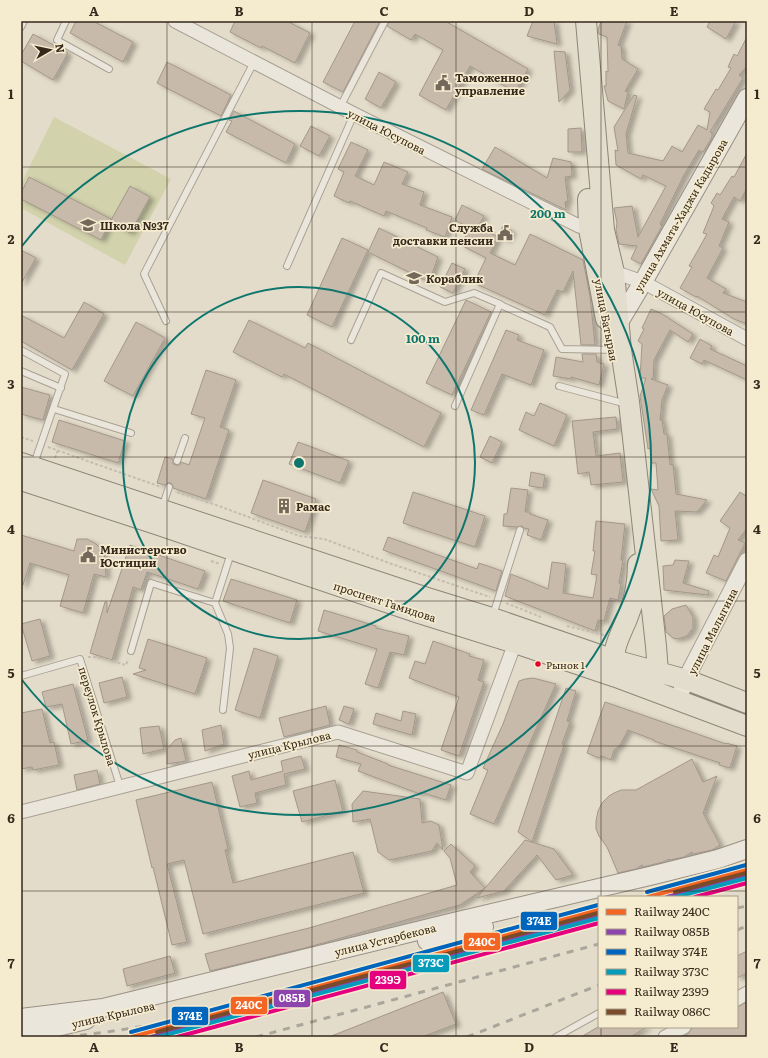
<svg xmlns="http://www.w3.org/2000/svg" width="768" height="1058" font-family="Literata,serif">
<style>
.green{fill:#d2d3ac}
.building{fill:#c7baab;stroke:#a39789;filter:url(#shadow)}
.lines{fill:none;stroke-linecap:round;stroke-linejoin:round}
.service-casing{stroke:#a8a194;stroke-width:8}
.minor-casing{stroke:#a8a194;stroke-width:15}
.tertiary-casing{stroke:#a8a194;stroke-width:18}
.secondary-casing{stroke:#989084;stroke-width:20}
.primary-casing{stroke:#8e867a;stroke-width:22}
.path{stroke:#c3bdb3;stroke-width:2;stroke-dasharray:3 2;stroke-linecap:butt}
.service{stroke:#ebe6dc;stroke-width:6}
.minor{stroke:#ebe6dc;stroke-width:13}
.tertiary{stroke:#ebe6dc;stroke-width:16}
.secondary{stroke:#ebe6dc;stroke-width:18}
.primary{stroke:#e2ddcd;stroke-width:20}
.rail{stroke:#aaa69c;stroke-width:3;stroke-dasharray:7 7;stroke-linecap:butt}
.rail-1-casing{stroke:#f5ebcf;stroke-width:7}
.rail-2-casing{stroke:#f5ebcf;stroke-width:7}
.rail-3-casing{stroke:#f5ebcf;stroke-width:7}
.rail-4-casing{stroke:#f5ebcf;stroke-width:7}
.rail-5-casing{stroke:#f5ebcf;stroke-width:7}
.rail-6-casing{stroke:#f5ebcf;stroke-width:7}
.rail-1{stroke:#f26522;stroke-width:4}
.rail-2{stroke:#8e44ad;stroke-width:4}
.rail-3{stroke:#0065bd;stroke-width:4}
.rail-4{stroke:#059cbc;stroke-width:4}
.rail-5{stroke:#e5007d;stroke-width:4}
.rail-6{stroke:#7a4b2a;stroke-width:4}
.grid{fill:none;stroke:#36291c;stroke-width:1;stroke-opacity:0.55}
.ring{fill:none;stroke:#0f766e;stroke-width:2}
.bus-dot{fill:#e4002b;stroke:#f5ebcf;stroke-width:1.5}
.labels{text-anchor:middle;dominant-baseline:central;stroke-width:3.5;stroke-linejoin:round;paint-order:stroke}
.bus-label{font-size:10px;fill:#36291c;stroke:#f5ebcf;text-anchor:start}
.poi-label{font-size:11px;font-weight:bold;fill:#36291c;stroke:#f5ebcf;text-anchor:start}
.street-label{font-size:11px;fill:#36291c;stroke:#f5ebcf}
.centre{fill:#0f766e;stroke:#f5ebcf;stroke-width:2}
.ring-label{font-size:12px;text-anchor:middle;font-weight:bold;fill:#0f766e;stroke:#f5ebcf;stroke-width:3.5;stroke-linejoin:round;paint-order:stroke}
.line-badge{stroke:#f5ebcf;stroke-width:1.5}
.badge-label{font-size:11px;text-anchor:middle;font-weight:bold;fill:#fff}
.neatline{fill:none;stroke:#36291c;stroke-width:1.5}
.grid-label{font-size:13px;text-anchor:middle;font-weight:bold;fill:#36291c}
</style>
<defs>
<filter id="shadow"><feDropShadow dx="4.5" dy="2.5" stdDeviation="2" flood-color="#0004"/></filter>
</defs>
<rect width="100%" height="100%" fill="#e4dcca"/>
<path class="green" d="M54,117L171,179L125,265L21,208V184Z"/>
<path class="building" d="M76,21H93L133,42L123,62L70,33Z
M235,21H287L310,33L295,63L262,46L261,48L230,32Z
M355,21H380L343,92L323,82Z
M389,21H445L528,69L515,92L470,66L446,110L419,95L443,50L415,34L411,40L387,26Z
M533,21H554L557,44L527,36Z
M601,21H627L618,45L621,46L622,59L638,69L625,91L628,92L624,109L608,101L604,86H606V71L608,72L607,37L599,34L598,30Z
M710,21H736L726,39L707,27Z
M33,34L68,53L53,80L21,61V55Z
M747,37V66L739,75L743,78L710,132L712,133V137L703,152L699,150L684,175L660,224L662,226L641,264L631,259L637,246L619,244L616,230L617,223L614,208L632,206L638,237L666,186L643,175L641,179L616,165L615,150L618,151L614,127L634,95L637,96L626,134L628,153L663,161L672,146L682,152L698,125L707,130L710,112L704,109L716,89L718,90L731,68L728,67L734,54L737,56Z
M554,51L565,52L570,90L559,102Z
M167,62L231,95L221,116L157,83Z
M379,72L396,82L381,108L365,99Z
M234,111L295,144L286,163L226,132L232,121L229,120Z
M311,126L330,136L319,156L300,146Z
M581,128L582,152H568V129Z
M351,142L368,150L355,176L374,185L384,162L408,172L402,184L424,192L420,205L452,217L445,237L426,230L427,228L386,211L384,216L350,201L349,203L334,196L344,172L338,169Z
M495,147L547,178L553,158L571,162L572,176L565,177L568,201L565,202L566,210L482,169Z
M747,153V188L740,201L734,197L722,219L729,222L719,246L723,248L707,278L726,289L723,293L747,302V324L734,319L697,296L696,297L680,288L692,267L689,266L707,234L703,233L714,206L711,203L717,193L720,195L732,176L734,177Z
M29,177L111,219L101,240L21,199V193Z
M130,186L150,197L130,233L110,222Z
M462,205L484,216L478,227L498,237L490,253L515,265L530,234L583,260L590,296L595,345H581L573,271L563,292L557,290L545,315L474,283L486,258L461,245L470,228L455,220Z
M503,226L512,231L507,240L498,236Z
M379,228L438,257L429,282L368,252Z
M342,238L368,250L332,327L307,315Z
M21,250L36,258L21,284Z
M452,263L465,269L453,293L440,287Z
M466,300L491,312L452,395L426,383Z
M84,302L104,314L72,370L21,341V315L64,338Z
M651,309L662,314L693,334L688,342L670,330L654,360L653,379H651L668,385L662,400L660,420H662L664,434H667L670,465L673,464L676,494L707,500L697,512L675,511L678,540L661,541L659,506L651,489L658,490L656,463H651V448L648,449L640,396L646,378H640L642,344L638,341L644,329L642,328Z
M249,320L305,348L308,343L441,413L424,447L284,374L282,377L233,352Z
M136,322L165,338L133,396L104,381Z
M506,330L519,335L517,340L544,350L531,385L502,374L484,415L471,410Z
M700,339L712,346L710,349L747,366V380L704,360L702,364L690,358Z
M582,354H596L597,362L604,364L599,385L571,377V379L553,376L556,357L583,362Z
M206,370L236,380L220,427L229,430L206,499L173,488V486L171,483H168L165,485L157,483L165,457L173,459V464L176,465H180L181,462L189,465L205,418L191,414Z
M21,387L50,395L43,420L21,414Z
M540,403L567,415L554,446L519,430L526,412L534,416Z
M616,417L617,429L593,432L596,456L620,453L623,482L591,485L589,472L578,474L572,421Z
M59,420L125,441L118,463L52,442Z
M490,436L502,442L492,463L480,457Z
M298,442L349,461L340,483L289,464Z
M531,472L545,475L543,488L529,486Z
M263,480L316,499L305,532L251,513Z
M511,488L528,490L525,512H530V514L548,520L541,540L527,535L529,529L524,528L522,526L517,527L503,526L504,514H507Z
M413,492L485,516L475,547L403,523Z
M740,492L747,497V528L738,540L745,543L726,581L706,573L714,555L718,557L730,528L720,521Z
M596,521L625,524L621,560H623L619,583L621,584L618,600L610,598L604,621L598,620L595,631L505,596L511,574L548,589L552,562L566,564L563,593L593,598L597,575L591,574L595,551H593Z
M21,535L74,551L77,539H87L96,544L103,551L105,558L106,577L94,574L83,613L60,606L69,575L30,563L23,585H21Z
M388,537L477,569L479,563L502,571L496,591L383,550Z
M130,545L205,571L198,589L147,572L141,590L133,587L112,660L90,653L105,602H107V613Z
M675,560L689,561L683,583L709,591L708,595L664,590L663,566L673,565Z
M231,579L297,600L290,623L223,601Z
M686,605L693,617V628L687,636L678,639L673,638L666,632L664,616L672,609Z
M324,610L376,626V628L409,636L404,655L390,652L378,688L365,684L377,649L318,631Z
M40,619L50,656L32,661L21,624Z
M148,639L207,658L195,694L133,674L146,670L139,668Z
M433,641L470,654L469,656L484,660L478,680L484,682L459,756L441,750L459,697L409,678L415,661L425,664Z
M254,648L278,656L260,718L235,710Z
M122,677L127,697L104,703L99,683Z
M533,678L556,684L494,824L470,814L488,770L483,768L503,724L519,681L525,679Z
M73,684L88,740L71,744L62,704L46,707L42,692Z
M566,688L576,691L567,721L570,722L562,744L564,745L532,842L518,832Z
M605,702L726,744V743L737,746L730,768L719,765L720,763L654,741V740L628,730L620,745L614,750L611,760L602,756L599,758L587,753Z
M326,706L330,725L284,737L279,718Z
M344,706L354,709L349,724L339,720Z
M42,709L50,743L54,742L59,765L33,770L32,767L21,769V713Z
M403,711L416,714L412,735L373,724L376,713L401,721Z
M221,725L224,744L205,751L202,730Z
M159,726L164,749L143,754L140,728Z
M181,738L186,761L167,764V749L175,740Z
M339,745L357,750V752L388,764V765L451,785L446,800L420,792V794L358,771L361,764L336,757Z
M301,756L305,769L284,774L286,785L255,793L257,803L240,807L232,776L249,771L251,780L283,771L281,761Z
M692,759L703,782L717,776L703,813L720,845L712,850L693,854L692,852L684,857L670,860L669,859L663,862L643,867L642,865L636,869L618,873L607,847L599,836L596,829V821L598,811L602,803L609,796L614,793L621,790H636Z
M97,770L100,784L77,790L74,775Z
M335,780L343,811L302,822L293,791Z
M212,782L228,849L225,850L233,883L353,852L364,893L203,934L184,860L167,864L187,942L172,945L153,867L152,868L136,800Z
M363,791L420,799L422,823L431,821L439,825L443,850L437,843L432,851L389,860L378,852L370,819L353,822L352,804Z
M525,840L554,849L573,875L556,880L537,855L504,891L477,898Z
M451,844L475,866L470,872L485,888L460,905L305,948L210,971L205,954L309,928L457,885L450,858L444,851Z
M747,951V973L737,978V956Z
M170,956L175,973L127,986L123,969Z
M443,992L456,1024L422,1037H329Z
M747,1002V1037H682L688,1034L692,1028L694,1027H737V1007Z
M598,1027H647L630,1037H581Z"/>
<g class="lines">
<defs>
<path id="service" d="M66,21L57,40L109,69
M21,27L24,21
M340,107L385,21
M287,266L354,114
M166,321L144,274L254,62
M351,340L381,273L445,302L474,293L500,304L503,306L550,327L562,349L618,350
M21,350L65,374L34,464
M21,371L61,388
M559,386L623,403H627
M455,406L500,304
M54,409L131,433
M177,461L185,438
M162,508L169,487
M493,615L520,530
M131,651L151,583L215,603
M21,676L80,659L120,786
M223,710L230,648L228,634L215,603L231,553
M556,1037L599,1013"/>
<path id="minor" d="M175,21L354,114L579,226L596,229
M607,273L614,272L643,282L747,339
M21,812L338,732L467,773L515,643
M737,999L747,993
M665,1037L684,1027"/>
<path id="tertiary" d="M677,701L690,671L747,561"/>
<path id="secondary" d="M610,324L619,322L643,282L747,98
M427,941L484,927
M21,1018L103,1008L454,922L654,875L718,859L747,849
M21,1037L24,1035L86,1020"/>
<path id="primary" d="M586,21L604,230L614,272L621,350L629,402L656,646L658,672L653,684
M588,199L589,229L606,319
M21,463L424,597L492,618L614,660L687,680L747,703
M21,480L156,524L419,613L515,643L616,677L747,726
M615,672C612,648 618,640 627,619C634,602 638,583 638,564"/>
</defs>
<use href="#service" class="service-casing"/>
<use href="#minor" class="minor-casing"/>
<use href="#tertiary" class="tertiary-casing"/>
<use href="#secondary" class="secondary-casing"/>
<use href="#primary" class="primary-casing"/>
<path class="path" d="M21,437L33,441
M48,447L161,487
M55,458L58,450
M177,492L219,506L299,536L324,539L392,564L490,597
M211,561L220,564
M506,603L541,617
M567,626L604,635
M88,657C101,656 114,662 126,665L128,659"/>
<use href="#service" class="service"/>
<use href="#minor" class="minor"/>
<use href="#tertiary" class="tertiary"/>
<use href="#secondary" class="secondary"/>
<use href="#primary" class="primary"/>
<path class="rail" d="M737,908L747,906
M737,930L747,926
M66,1037L107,1032L215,1015
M256,1037L599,944
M467,1037L599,985"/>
<defs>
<path id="rail-1" d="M648,897L747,870
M132,1037L599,910"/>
<path id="rail-2" d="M667,897L747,875
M151,1037L599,915"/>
<path id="rail-3" d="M647,892L746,865
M131,1032L598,905"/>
<path id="rail-4" d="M676,897L747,878
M158,1037L599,918"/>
<path id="rail-5" d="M695,897L747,883
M177,1037L599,923"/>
<path id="rail-6" d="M675,892L746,873
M157,1032L598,913"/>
</defs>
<use href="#rail-1" class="rail-1-casing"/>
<use href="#rail-2" class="rail-2-casing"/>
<use href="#rail-3" class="rail-3-casing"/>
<use href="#rail-4" class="rail-4-casing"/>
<use href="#rail-5" class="rail-5-casing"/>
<use href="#rail-6" class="rail-6-casing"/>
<use href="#rail-1" class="rail-1"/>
<use href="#rail-2" class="rail-2"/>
<use href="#rail-3" class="rail-3"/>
<use href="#rail-4" class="rail-4"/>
<use href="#rail-5" class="rail-5"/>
<use href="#rail-6" class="rail-6"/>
</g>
<path class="grid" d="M167,21V1037M312,21V1037M456,21V1037M601,21V897M21,167H747M21,312H747M21,457H747M21,601H747M21,746H747M21,891H747M601,1027V1037"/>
<g class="ring">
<circle cx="299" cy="463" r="176"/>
<path d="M22 246A352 352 0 1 1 22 680"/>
</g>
<defs>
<symbol id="civic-bare" viewBox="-9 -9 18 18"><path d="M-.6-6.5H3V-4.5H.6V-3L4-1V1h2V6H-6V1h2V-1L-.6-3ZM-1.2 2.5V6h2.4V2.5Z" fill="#736859" stroke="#f5ebcf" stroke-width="2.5" paint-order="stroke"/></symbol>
<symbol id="school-bare" viewBox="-9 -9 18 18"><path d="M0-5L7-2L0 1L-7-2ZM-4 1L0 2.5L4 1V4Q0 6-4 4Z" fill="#736859" stroke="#f5ebcf" stroke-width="2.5" paint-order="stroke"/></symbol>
<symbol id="building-bare" viewBox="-9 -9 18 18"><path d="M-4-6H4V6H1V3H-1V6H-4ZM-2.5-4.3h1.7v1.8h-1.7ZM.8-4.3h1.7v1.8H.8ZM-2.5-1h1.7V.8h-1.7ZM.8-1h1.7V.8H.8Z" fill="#736859" stroke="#f5ebcf" stroke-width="2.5" paint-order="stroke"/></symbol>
</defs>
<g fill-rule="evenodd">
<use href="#civic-bare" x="432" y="72" width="22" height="22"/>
<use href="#school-bare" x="77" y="214" width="22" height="22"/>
<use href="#civic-bare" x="494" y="222" width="22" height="22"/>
<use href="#school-bare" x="403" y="267" width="22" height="22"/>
<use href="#building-bare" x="273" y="495" width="22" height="22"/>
<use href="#civic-bare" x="77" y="544" width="22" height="22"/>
</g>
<circle class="bus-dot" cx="538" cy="664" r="3.5"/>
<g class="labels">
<g class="bus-label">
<text x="546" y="664">Рынок 1</text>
</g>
<g class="poi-label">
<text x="455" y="77">Таможенное<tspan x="455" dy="13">управление</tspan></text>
<text x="100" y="225">Школа №37</text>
<text x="493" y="227" text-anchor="end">Служба<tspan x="493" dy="13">доставки пенсии</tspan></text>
<text x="426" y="278">Кораблик</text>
<text x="296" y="506">Рамас</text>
<text x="100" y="549">Министерство<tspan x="100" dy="13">Юстиции</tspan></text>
</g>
<g class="street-label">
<text transform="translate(387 131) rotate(27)">улица Юсупова</text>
<text transform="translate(680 215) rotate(-60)">улица Ахмата-Хаджи Кадырова</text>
<text transform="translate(696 311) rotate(29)">улица Юсупова</text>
<text transform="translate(607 320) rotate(79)">улица Батырая</text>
<text transform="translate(385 601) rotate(18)">проспект Гамидова</text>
<text transform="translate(712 631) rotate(-63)">улица Малыгина</text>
<text transform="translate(98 716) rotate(73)">переулок Крылова</text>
<text transform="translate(289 744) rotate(-14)">улица Крылова</text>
<text transform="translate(385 939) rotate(-14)">улица Устарбекова</text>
<text transform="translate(113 1014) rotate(-13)">улица Крылова</text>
</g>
</g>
<circle cx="299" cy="463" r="6" class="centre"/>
<g class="ring-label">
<text x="548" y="218">200 m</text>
<text x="423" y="343">100 m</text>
</g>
<g class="line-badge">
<rect x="520" y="911" width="38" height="20" rx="4" fill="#0065bd"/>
<rect x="463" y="932" width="38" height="19" rx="4" fill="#f26522"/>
<rect x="412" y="954" width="38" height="19" rx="4" fill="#059cbc"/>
<rect x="369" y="970" width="38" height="20" rx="4" fill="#e5007d"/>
<rect x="273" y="989" width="38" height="19" rx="4" fill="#8e44ad"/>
<rect x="230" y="996" width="38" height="19" rx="4" fill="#f26522"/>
<rect x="171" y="1006" width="38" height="20" rx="4" fill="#0065bd"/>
</g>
<g class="badge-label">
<text x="539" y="925">374Е</text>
<text x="482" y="946">240С</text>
<text x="431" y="967">373C</text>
<text x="388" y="984">239Э</text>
<text x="292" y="1002">085В</text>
<text x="249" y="1009">240С</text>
<text x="190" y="1020">374Е</text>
</g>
<rect width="768" height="1058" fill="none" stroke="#f5ebcf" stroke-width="44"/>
<rect x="598" y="896" width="140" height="132" fill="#f5ebcf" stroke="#a99d87"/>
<rect x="606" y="909" width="20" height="6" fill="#f26522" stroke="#a99d87"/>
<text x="634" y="916" font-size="12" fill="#36291c">Railway 240С</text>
<rect x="606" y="929" width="20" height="6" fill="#8e44ad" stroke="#a99d87"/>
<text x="634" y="936" font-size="12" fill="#36291c">Railway 085В</text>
<rect x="606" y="949" width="20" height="6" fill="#0065bd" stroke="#a99d87"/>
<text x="634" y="956" font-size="12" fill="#36291c">Railway 374Е</text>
<rect x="606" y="969" width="20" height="6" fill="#059cbc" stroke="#a99d87"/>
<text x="634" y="976" font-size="12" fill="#36291c">Railway 373C</text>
<rect x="606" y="989" width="20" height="6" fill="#e5007d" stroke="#a99d87"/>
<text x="634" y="996" font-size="12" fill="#36291c">Railway 239Э</text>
<rect x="606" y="1009" width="20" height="6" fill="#7a4b2a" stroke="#a99d87"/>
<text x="634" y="1016" font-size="12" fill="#36291c">Railway 086С</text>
<g transform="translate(50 50) rotate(81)" stroke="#f5ebcf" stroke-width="3" paint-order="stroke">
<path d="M0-3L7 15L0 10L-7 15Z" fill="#36291c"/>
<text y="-6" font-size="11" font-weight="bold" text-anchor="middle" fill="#36291c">N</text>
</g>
<rect x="22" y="22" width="724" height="1014" class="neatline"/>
<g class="grid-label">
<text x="94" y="16">A</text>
<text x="239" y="16">B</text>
<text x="384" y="16">C</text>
<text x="529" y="16">D</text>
<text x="674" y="16">E</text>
<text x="11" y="99">1</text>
<text x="757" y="99">1</text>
<text x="11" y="244">2</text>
<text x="757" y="244">2</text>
<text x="11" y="389">3</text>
<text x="757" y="389">3</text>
<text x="11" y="534">4</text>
<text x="757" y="534">4</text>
<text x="11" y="678">5</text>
<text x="757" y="678">5</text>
<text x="11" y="823">6</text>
<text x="757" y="823">6</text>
<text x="11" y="968">7</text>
<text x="757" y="968">7</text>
<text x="94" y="1052">A</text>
<text x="239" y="1052">B</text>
<text x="384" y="1052">C</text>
<text x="529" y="1052">D</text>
<text x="674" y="1052">E</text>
</g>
</svg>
